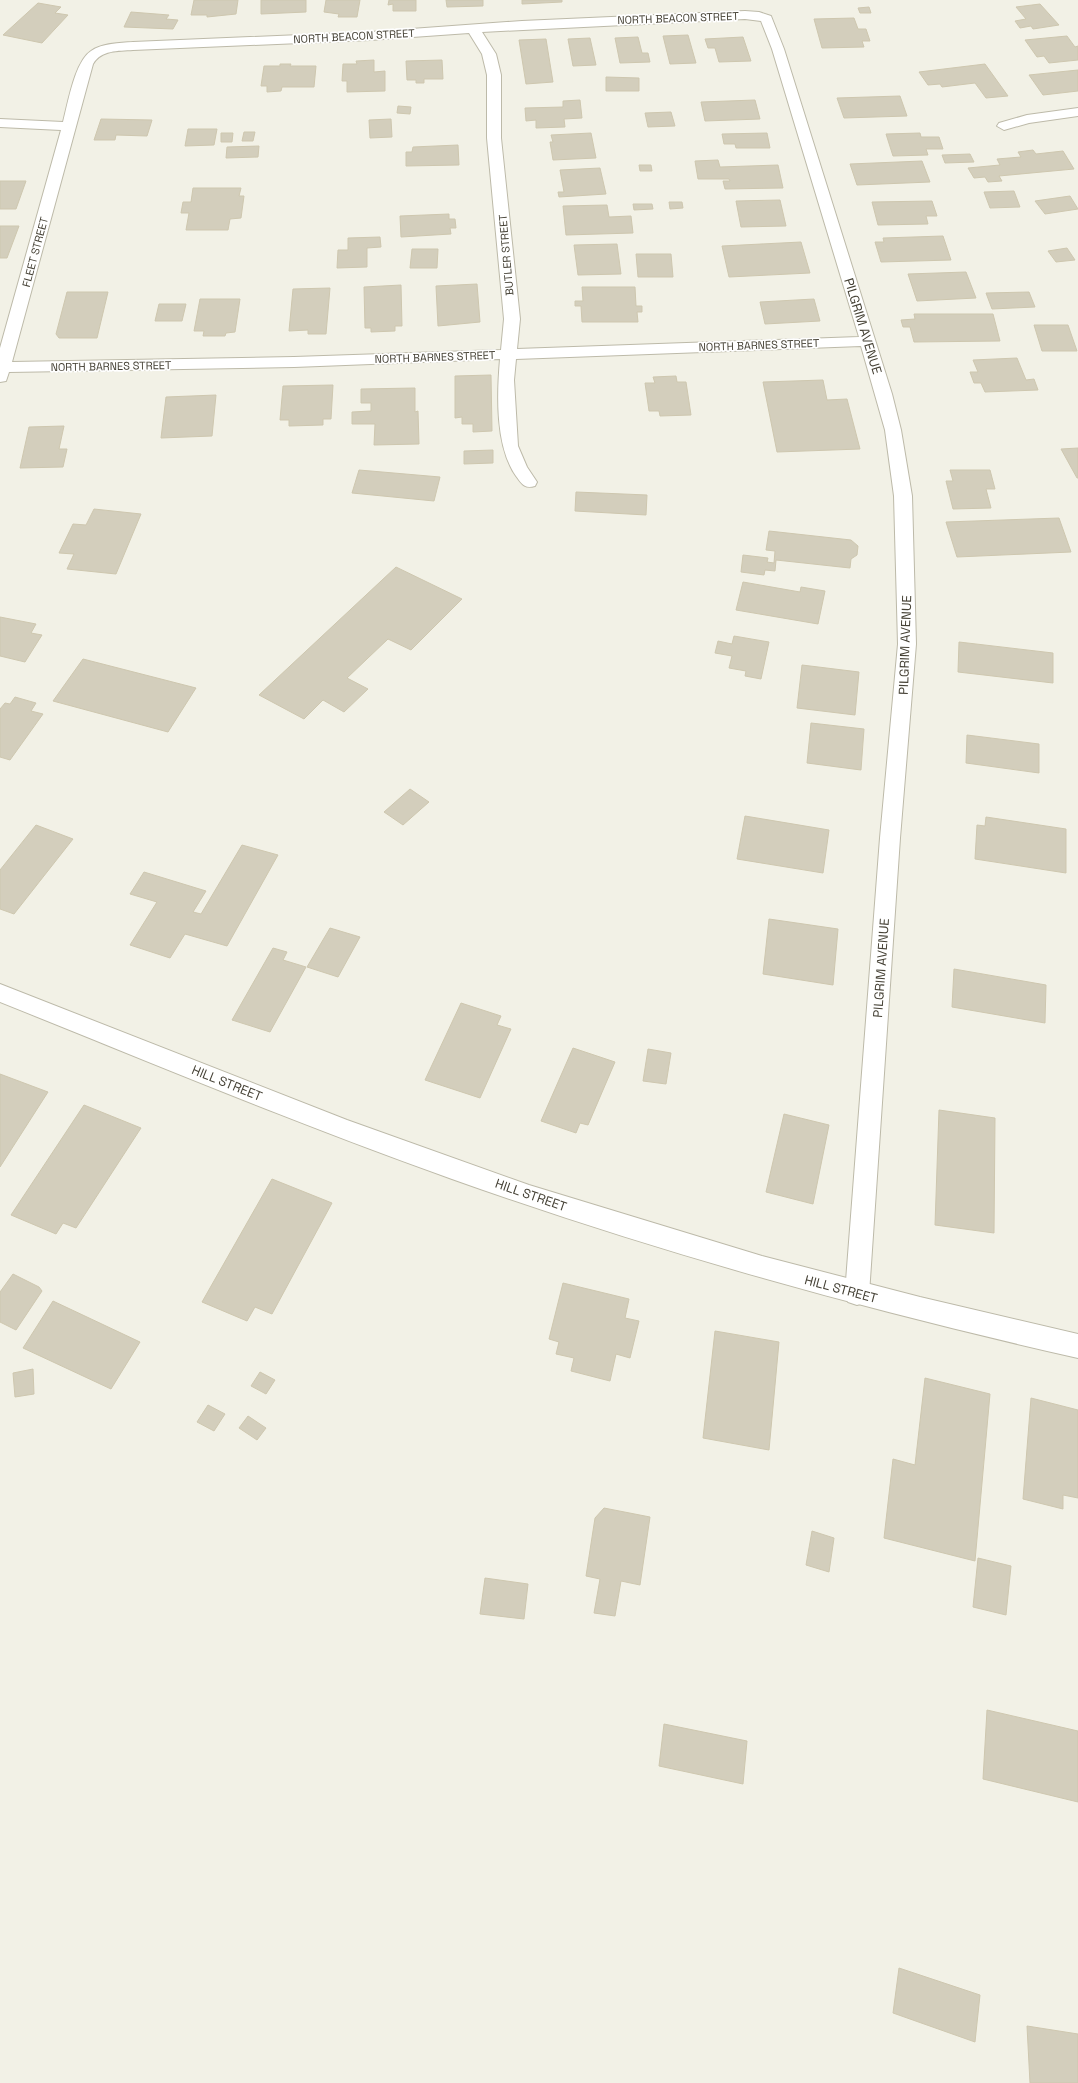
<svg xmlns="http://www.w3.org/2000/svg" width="1078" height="2083" font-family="'Space Grotesk',sans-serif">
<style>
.building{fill:#d3cebc;stroke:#cec7af}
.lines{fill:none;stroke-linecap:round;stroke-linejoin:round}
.minor-casing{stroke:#bdbaa9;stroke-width:2}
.tertiary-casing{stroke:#bdbaa9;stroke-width:2}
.minor{fill:#fff;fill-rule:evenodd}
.tertiary{fill:#fff;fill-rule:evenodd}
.labels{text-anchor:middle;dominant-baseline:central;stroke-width:3.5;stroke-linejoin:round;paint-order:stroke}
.far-street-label{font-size:11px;fill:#454135;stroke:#fff}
.street-label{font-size:13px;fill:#454135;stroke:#fff}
</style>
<rect width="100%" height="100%" fill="#f2f1e6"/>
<path class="building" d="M194,0H238L236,14L207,17V15H191Z
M261,0H306V12L261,14Z
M326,0H360L357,17H338L339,14L324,12Z
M389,0H416V11H393V4L388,5Z
M446,0H483V6L447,7Z
M522,0H562V2L522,4Z
M38,3L61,7L55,13L68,15L42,43L3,35Z
M1040,4L1059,25L1033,29L1031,26L1020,28L1015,21L1026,19L1016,7Z
M869,7L871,13H860L858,8Z
M131,12L169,15L166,19L178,20L173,29L124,27Z
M854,18L858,29H866L870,41H862L864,47L822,48L814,19Z
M688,35L696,63L670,64L663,36Z
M1067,36L1075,47L1078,46V60L1049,63L1044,56L1037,57L1025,40Z
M638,37L642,53H648L650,62L620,63L615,38Z
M743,37L751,61L719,62L715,48H708L705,39Z
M590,38L596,65L573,66L568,39Z
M546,39L553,82L526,84L519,40Z
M374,60V72L385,71V91L347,92V81H342L343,64H357L356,61Z
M442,60L443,79H424V83H416V80H407L406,61Z
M280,64H291L290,66H316L314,87H282L281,91L267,92V86H261L264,66H280Z
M985,64L1008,96L986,98L975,83L942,87L940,84L928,85L919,72Z
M1078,70V91L1043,95L1029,75Z
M606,77L639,78V91H606Z
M900,96L907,116L844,118L837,98Z
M580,100L582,118L564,119L565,127L536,128V120L526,121L525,108L563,107V101Z
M755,100L760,119L705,121L701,102Z
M398,106L411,107L410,114L397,113Z
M671,112L675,126L648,127L645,113Z
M101,119L152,120L147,136L116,135L115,140H94Z
M391,119L392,137L370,138L369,120Z
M188,129H217L214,145L185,146Z
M244,132H255L253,141H242Z
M221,133H233L232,142H221Z
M591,133L596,158L553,160L550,142H553L551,135Z
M767,133L770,148H736L735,144H724L722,134Z
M920,133L921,137H939L943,149H926L928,155L893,156L886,134Z
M458,145L459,165L406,166V152H412L413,147Z
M259,146L258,157L226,158L227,147Z
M1033,150L1036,154L1063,151L1074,169L999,176L1002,181L988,182L985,177L974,178L968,168L1000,165L997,159L1021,157L1018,152Z
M970,154L974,162L945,163L942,155Z
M718,160L720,167L778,165L783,188L725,189L723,181H730L729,179H698L695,161Z
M922,161L930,182L857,185L850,164Z
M639,165H651L652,171H640Z
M600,168L606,194L559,197L558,192H564L560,170Z
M0,181H26L16,209H0Z
M193,188H241L239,196H244L241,218L230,219L228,230H186L189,213H181L183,202H191Z
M1014,191L1020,207L990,208L984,192Z
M1070,196L1078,209L1045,214L1035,201Z
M780,200L786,226L741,227L736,201Z
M932,201L937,216H926L928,224L878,225L872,202Z
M669,202H682L683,208L670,209Z
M633,204H652L653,209L634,210Z
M607,205L609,217L631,216L633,233L566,235L563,206Z
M449,214V219H455L456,228H450L451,234L401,237L400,216Z
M0,226H19L7,258H0Z
M943,236L951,260L881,262L875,242H884L883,238Z
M380,237L381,247L367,248V267L337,268L338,250H348V238Z
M801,242L810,273L729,277L722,246Z
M617,244L621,274L578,275L574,245Z
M1067,248L1075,260L1056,262L1048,251Z
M412,249H438L437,268H410Z
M636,254H671L673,277H638Z
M966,272L976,298L917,301L908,274Z
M477,284L480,322L438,326L436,286Z
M401,285L402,326H395V331L371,332V328H365L364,287Z
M582,287H635L636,306H642V312H637L638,322H582L581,306H575V301H583Z
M330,288L326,334H308V330L289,331L293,289Z
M67,292H108L97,338H59L56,334Z
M1029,292L1035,307L992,309L986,293Z
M200,299H240L235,332L226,333L225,336H203L204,331H194Z
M814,299L820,321L765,324L760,302Z
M159,304H186L182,321H155Z
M914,314H993L1000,341L914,342L910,327H903L901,320L915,319Z
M1034,325H1068L1077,351H1042Z
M1017,358L1026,380L1034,379L1038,390L985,392L981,383H974L970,372H978L973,360Z
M491,375L492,431L473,432V424H462V417L455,418V376Z
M676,376L677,382H686L691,415L660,416L659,411H649L645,383H655L653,377Z
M823,380L827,400L847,399L860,449L777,452L763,382Z
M333,385L331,419H323V425L289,426V420H280L283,386Z
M415,388V412L418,411L419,444L374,445L375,424H352V412L371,411V403H361V389Z
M216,395L212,436L161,438L166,397Z
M64,426L59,449H67L63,467L20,468L29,427Z
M1078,448V478H1077L1061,449Z
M493,450V463L464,464V451Z
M359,470L440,477L434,501L352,493Z
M950,470H990L995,489H986L991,508L953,509L946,481H953Z
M576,492L647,495L646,515L575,511Z
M94,509L141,514L116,574L67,569L74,554L59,553L73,524L86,525Z
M1059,518L1071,552L957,557L946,522Z
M769,531L851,540L858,546L857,555L851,559L850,568L776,560L775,571L765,570L764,575L741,572L743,555L768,558L767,562L774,563L775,551L766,550Z
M396,567L462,599L411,650L388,639L347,678L368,689L344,712L323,700L304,719L259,695Z
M743,582L800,592L801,587L825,591L818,624L736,610Z
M0,617L36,624L31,633L42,635L25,662L0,656Z
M734,636L769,642L761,679L745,676L746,671L729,668L732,656L715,653L718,641L732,644Z
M959,642L1053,653V683L958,672Z
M83,659L196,688L168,732L53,701Z
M802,665L859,672L855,715L797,708Z
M15,697L36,703L31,711L43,714L10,760L0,757V709L5,703L10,704Z
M811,723L864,729L861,770L807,763Z
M967,735L1039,744V773L966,763Z
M410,789L429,802L403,825L384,812Z
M745,816L829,830L823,873L737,859Z
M986,817L1066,829V873L975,859L977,825L985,826Z
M36,825L73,839L14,914L0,909V870Z
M242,845L278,855L227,946L185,934L170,958L130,945L157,902L130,894L144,872L206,891L193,912L201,914Z
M769,919L838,929L833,985L763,974Z
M330,928L360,937L338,977L307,967Z
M273,948L287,952L283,960L306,967L270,1032L232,1020Z
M954,969L1046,985L1045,1023L952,1007Z
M461,1003L501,1016L497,1025L511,1029L480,1098L425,1080Z
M573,1048L615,1062L588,1125L580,1123L576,1133L541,1121Z
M648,1049L671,1053L666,1084L643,1081Z
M0,1074L48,1092L0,1167Z
M84,1105L141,1128L76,1228L63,1223L56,1234L11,1215Z
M939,1110L995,1118L994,1233L935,1225Z
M784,1114L829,1125L813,1204L766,1192Z
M272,1179L332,1203L272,1314L255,1307L247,1321L202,1302Z
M13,1274L39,1287L42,1291L16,1330L0,1322V1292Z
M563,1283L629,1299L625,1318L639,1321L630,1358L616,1354L610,1381L571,1371L574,1358L556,1354L559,1342L549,1339Z
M53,1301L140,1342L111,1389L23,1348Z
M715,1331L779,1342L769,1450L703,1438Z
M33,1369L34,1394L15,1397L13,1373Z
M260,1372L275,1380L266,1394L251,1386Z
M925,1378L990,1394L975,1561L884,1538L893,1459L915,1465Z
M1031,1398L1078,1410V1498L1063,1495V1509L1023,1499Z
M208,1405L225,1414L214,1431L197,1422Z
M248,1416L266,1428L257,1440L239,1428Z
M604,1508L650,1517L640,1585L621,1581L615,1616L594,1613L600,1579L586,1576L595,1518Z
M812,1531L834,1538L829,1572L806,1565Z
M978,1558L1011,1566L1006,1615L973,1607Z
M485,1578L528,1584L524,1619L480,1614Z
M987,1710L1078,1731V1802L983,1779Z
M664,1724L747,1741L743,1784L659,1766Z
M899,1968L980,1995L975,2042L893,2013Z
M1027,2026L1078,2034V2083H1030Z"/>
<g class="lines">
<defs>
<path id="minor" d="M745,11L759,12L771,16L784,49L892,394L901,430L912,496L916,644L900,838L869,1294L866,1302L857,1305L848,1302L845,1294L880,838L898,644L894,496L885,430L861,346L516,359L514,380L518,446L527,467L537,482L535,486C524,489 522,484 516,476C495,446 497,394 500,359L294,367L9,372L6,381L0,382V348L61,130L0,127V119L63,122C68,103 75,61 91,51C103,43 119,43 133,42L370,32L522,21ZM745,19L761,21L772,49L859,337L517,349L520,319L501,138V75L496,54L482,32ZM469,33L482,54L487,75V138L504,319L501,350L294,357L12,362L93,64C101,50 118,51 133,50L370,40Z
M1078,108V116L1029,123L1004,130L997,126L999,123L1027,115Z"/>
<path id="tertiary" d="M0,984L347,1120L529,1185L762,1256L920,1297L1078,1334V1358C866,1310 657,1252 452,1179C300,1125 150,1062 0,1002Z"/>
</defs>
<use href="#minor" class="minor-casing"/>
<use href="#tertiary" class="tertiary-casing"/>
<use href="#minor" class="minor"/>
<use href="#tertiary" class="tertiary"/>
</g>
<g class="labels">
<g class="far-street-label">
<text transform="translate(678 18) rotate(-2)">NORTH BEACON STREET</text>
<text transform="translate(354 36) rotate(-3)">NORTH BEACON STREET</text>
<text transform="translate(35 252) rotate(-75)">FLEET STREET</text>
<text transform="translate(506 255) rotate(-95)">BUTLER STREET</text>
<text transform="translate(759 345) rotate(-2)">NORTH BARNES STREET</text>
<text transform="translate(435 357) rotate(-2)">NORTH BARNES STREET</text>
<text transform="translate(111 366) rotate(-1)">NORTH BARNES STREET</text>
</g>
<g class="street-label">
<text transform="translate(863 326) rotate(73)">PILGRIM AVENUE</text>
<text transform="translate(905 645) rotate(-88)">PILGRIM AVENUE</text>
<text transform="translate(881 968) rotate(-86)">PILGRIM AVENUE</text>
<text transform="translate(227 1083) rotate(22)">HILL STREET</text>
<text transform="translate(531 1195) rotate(19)">HILL STREET</text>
<text transform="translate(841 1289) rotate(15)">HILL STREET</text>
</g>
</g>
</svg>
